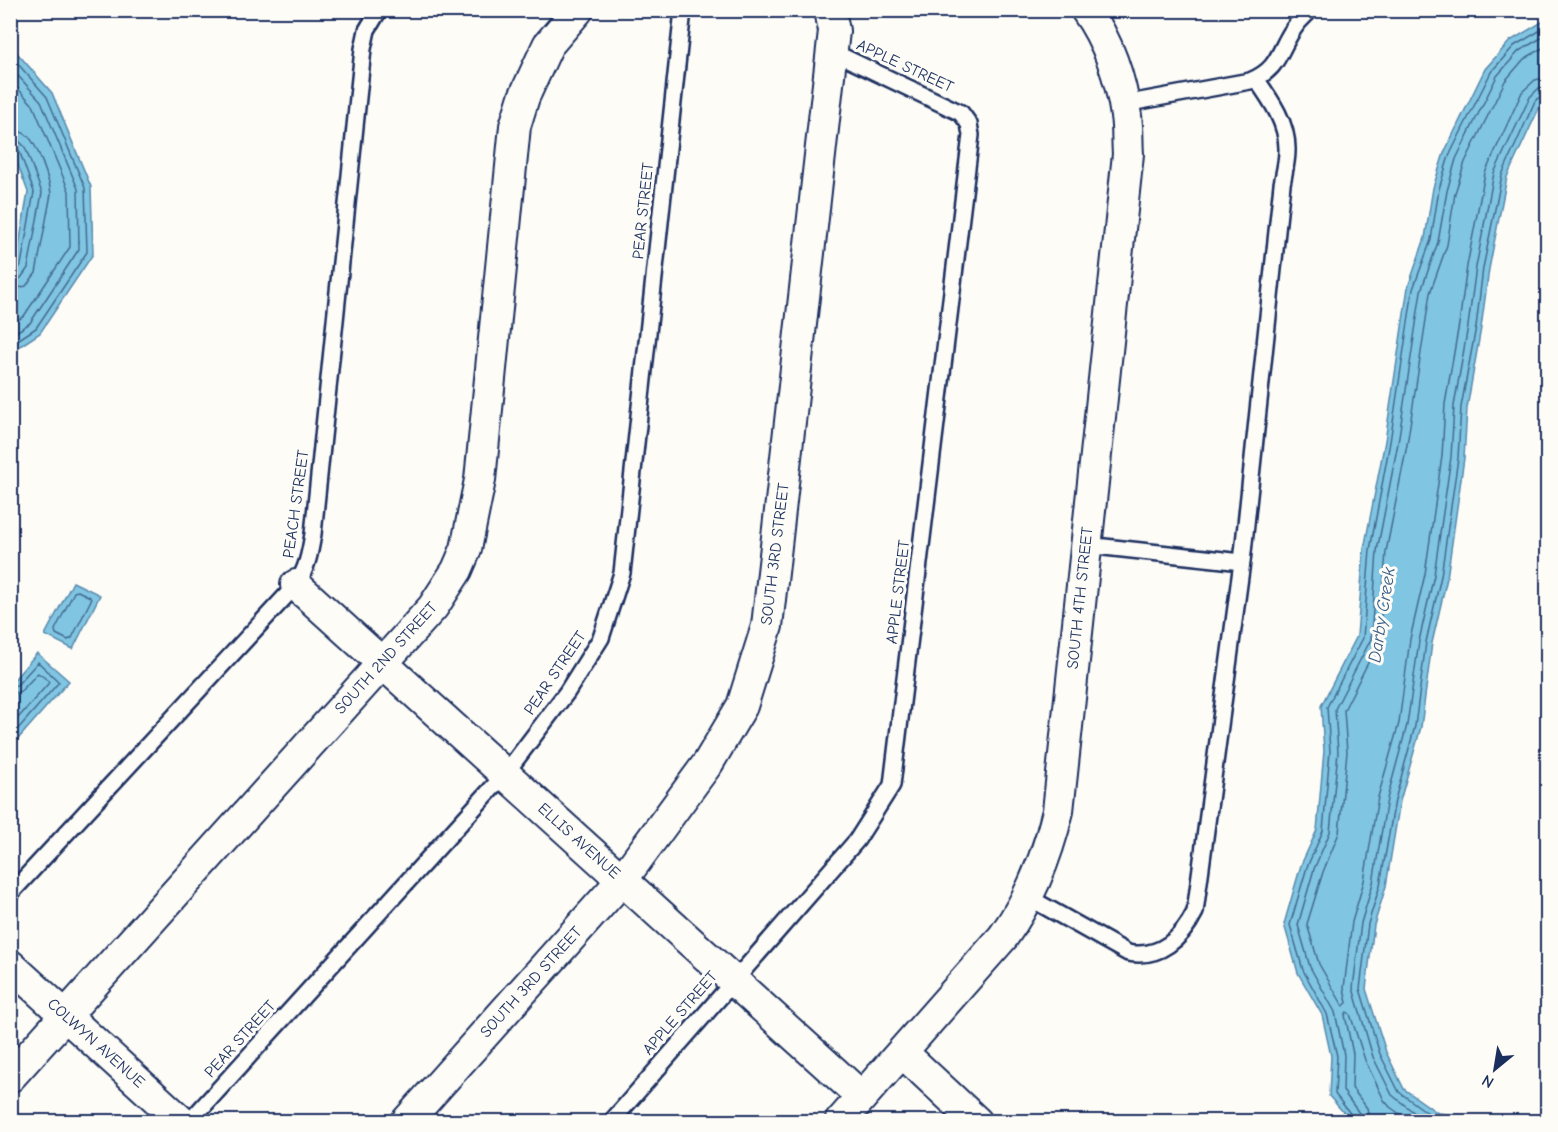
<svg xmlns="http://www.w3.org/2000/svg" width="1558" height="1132" font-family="'Comic Neue',sans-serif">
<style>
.water{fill:#80c5e1;stroke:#5889ad;stroke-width:1.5}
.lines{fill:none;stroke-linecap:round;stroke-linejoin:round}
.shore{stroke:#436b92;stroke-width:1.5}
.service-casing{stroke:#1b2f5e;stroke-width:20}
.minor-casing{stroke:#1b2f5e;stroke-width:34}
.service{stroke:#fdfcf7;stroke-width:15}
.minor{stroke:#fdfcf7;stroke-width:30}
.labels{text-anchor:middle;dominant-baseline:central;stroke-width:6;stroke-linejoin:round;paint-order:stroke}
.street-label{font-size:16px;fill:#1b2f5e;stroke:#fdfcf7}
.water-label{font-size:18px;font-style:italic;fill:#395c85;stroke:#fdfcf7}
</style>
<rect width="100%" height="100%" fill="#fdfcf7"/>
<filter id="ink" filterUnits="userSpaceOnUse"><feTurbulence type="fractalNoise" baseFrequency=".0167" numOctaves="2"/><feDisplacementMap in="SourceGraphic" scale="12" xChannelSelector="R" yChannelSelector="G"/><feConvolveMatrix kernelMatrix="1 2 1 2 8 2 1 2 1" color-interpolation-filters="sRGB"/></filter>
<g filter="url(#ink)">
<path class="water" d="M1547,19V98L1541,104L1507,177L1489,269L1481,328L1467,408L1464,458L1447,578L1432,643L1421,727L1400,801L1386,886L1374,925L1366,989L1386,1052L1404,1089L1438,1113L1516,1121H1351L1329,1096L1331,1056L1322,1015L1298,973L1284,924L1301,865L1317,830L1324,751L1321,706L1357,636L1364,549L1385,441L1408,287L1425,238L1433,188L1444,153L1485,69L1510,41Z
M11,46L52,93L91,187L93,254L40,333L11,352V271L16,263L28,192L11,146Z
M73,582L100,595L73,649L45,635Z
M37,653L69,681L11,747V683Z"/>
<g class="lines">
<path class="shore" d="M1548,45L1524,59L1505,81L1465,162L1455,193L1447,245L1430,293L1407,445L1386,552L1379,641L1344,710L1347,752L1339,833L1323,872L1307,924L1319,964L1343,1006L1347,1003L1344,988L1352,922L1364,881L1378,797L1399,723L1410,639L1425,574L1442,456L1445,404L1459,324L1467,266L1485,173L1522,92L1535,80L1548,77
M10,55L47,97L85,188L87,252L36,328L10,345
M10,67L41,101L78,189L79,249L30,323L10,336
M10,80L33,105L69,191L70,247L24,316L10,325
M10,130C17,130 23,132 28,136C37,144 50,181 51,194L36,273L26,286L10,290
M10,139L19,141L25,147L42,193L28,268L21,278L10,281
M10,147L19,150L34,192L21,265L16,272L10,273
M78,591L90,597L91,600L72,638L68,640L56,634L55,630L74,592Z
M10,686L17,685L38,662L59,682L10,738
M10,694L21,691L38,673L49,681L48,684L10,727
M1353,1122L1352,1116L1335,1094L1337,1056L1327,1014L1303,970L1290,925L1307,867L1323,831L1330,751L1327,707L1363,638L1370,550L1390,442L1413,289L1431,240L1439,189L1449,156L1491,72L1514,46L1548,26
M1361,1122L1359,1113L1343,1091L1344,1055L1335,1012L1310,967L1298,925L1314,869L1330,832L1338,752L1335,709L1371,639L1377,551L1398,443L1421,291L1438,242L1447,191L1456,159L1497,76L1519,51L1548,34
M1370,1122L1367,1108L1352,1088L1353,1054L1345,1015L1347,1012L1350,1014L1365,1060L1384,1100L1390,1107L1411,1122
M1426,1122L1392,1095L1373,1057L1353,988L1361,923L1373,883L1387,799L1407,725L1419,641L1434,575L1451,457L1454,406L1468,326L1476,267L1494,173L1530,97L1539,88L1548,86
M1460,1122L1435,1118L1399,1092L1380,1054L1360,989L1368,924L1380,885L1395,800L1415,726L1426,642L1441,576L1458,458L1461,407L1476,327L1483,268L1502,175L1535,101L1542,95L1548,94"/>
<defs>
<path id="service" d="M1124,104L1250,81C1282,68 1278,48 1297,24C1301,19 1306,15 1310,10
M1086,545L1242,562
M10,894L296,585C307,569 310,553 313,534L363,49L367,30L379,10
M1028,897L1128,953C1160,959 1182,938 1195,912L1242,562L1282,184C1284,173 1287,162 1287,151C1288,124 1271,100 1256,79
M189,1122L505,774L567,692L601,638L622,573L683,10
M611,1122L857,840L892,785L971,135L969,124L961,113L831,51"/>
<path id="minor" d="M296,585L862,1097
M10,965L182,1122
M902,1052L977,1122
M10,1077L433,607L457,570L466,549L480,480L515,126L524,97L548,45L578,10
M406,1122L622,880L708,763L742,706L767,626L834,31L830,10
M840,1122L1003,937C1031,898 1047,857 1058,811L1128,154C1127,142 1128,128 1126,116C1121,80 1108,40 1086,10"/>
</defs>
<use href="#service" class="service-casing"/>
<use href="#minor" class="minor-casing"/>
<use href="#service" class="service"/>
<use href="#minor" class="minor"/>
</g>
</g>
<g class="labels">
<g class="street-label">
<text transform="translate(905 66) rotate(25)">APPLE STREET</text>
<text transform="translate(643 211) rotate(-84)">PEAR STREET</text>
<text transform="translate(296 504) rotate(-82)">PEACH STREET</text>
<text transform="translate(775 554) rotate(-83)">SOUTH 3RD STREET</text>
<text transform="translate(898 592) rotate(-83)">APPLE STREET</text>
<text transform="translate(1080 598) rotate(-84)">SOUTH 4TH STREET</text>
<text transform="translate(386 658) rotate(-48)">SOUTH 2ND STREET</text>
<text transform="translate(555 673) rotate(-56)">PEAR STREET</text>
<text transform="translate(579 841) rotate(42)">ELLIS AVENUE</text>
<text transform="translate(531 982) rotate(-48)">SOUTH 3RD STREET</text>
<text transform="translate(680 1013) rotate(-49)">APPLE STREET</text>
<text transform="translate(240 1039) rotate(-48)">PEAR STREET</text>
<text transform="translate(96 1043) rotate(42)">COLWYN AVENUE</text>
</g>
<g class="water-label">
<text transform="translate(1382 615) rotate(-81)">Darby Creek</text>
</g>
</g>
<rect width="1558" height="1132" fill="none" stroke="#fdfcf7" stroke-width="36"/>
<rect x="18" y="18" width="1522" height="1096" fill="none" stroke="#1b2f5e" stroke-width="2" filter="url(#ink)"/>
<g transform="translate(1495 1069) rotate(210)" stroke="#fdfcf7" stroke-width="4.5" paint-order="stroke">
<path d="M0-4.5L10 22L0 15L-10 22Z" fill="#1b2f5e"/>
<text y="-9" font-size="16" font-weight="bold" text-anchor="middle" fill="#1b2f5e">N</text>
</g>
</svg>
